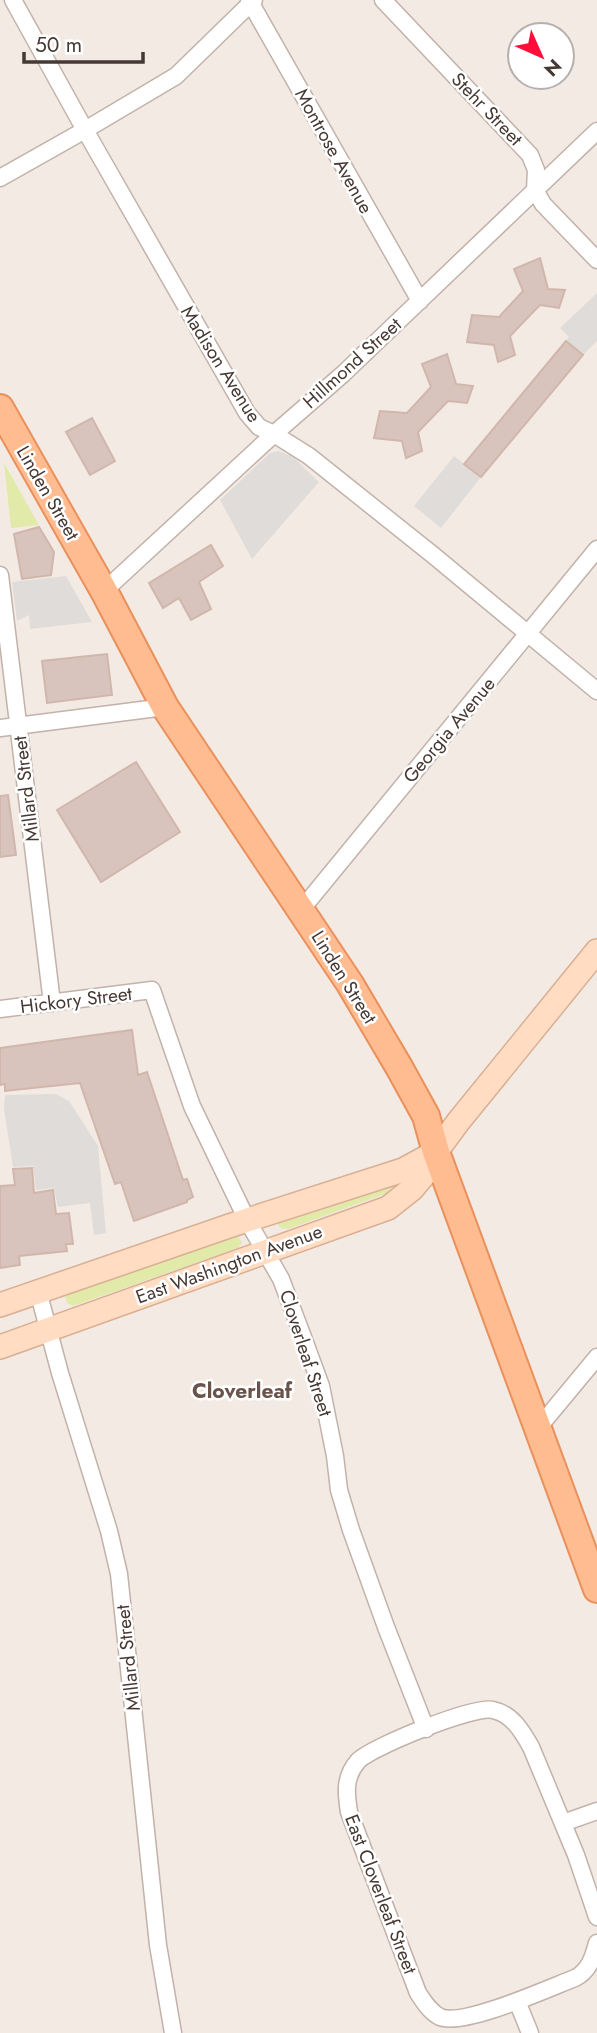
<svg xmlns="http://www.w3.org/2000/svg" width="597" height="2033" font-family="Jost,sans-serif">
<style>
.green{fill:#e2eaaa}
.parking{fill:#e0dcda}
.building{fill:#d8c4bc;stroke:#d1b6ac;stroke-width:2}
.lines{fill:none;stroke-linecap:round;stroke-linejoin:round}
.street-casing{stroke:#c2b2a9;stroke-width:19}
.secondary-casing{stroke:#d9af93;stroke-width:26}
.primary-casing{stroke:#ea905b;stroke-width:30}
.street{stroke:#fff;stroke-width:16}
.secondary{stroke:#ffdcc2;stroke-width:23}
.primary{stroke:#ffbc91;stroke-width:26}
.labels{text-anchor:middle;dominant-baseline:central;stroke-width:5;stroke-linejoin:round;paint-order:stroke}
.street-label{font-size:19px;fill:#463934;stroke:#fff}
.neighbourhood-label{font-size:21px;font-weight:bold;fill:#69534a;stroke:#fff}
</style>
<rect width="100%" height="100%" fill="#f3eae4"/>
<path class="green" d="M4,463L39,525L11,528Z
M415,1174L404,1187L288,1229L280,1228L277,1223L281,1217Z
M232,1234L239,1237L242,1243L238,1248L73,1306L67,1303L65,1296L69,1289Z"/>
<path class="parking" d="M597,293V341L583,355L566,341L569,337L560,328Z
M278,451L292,456L319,482L252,559L220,500L270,453Z
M454,456L481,477L441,528L414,506Z
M66,576L92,622L30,629L29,615L17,621L12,582Z
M56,1094L69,1101L98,1146L106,1233L94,1235L90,1203L58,1207L54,1188L36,1190L33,1166L13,1167L4,1109L5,1095Z"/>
<path class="building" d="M540,258L548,289L565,290L559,308L540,305L510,336L515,355L498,362L494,345L467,342L472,315L499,317L523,291L514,269Z
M566,341L583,355L481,477L464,464Z
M447,354L456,384L473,386L467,403L448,401L418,432L422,451L406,458L402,441L374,438L380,411L407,413L431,387L422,364Z
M92,418L115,461L90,475L66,432Z
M39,527L54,552L51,575L22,579L14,534Z
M211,545L223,566L199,582L211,609L191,620L179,598L163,608L149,583Z
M107,654L112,695L47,703L42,661Z
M136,762L180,832L101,882L57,810Z
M8,795L16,855L0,857V796Z
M132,1030L138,1075L147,1072L183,1180L187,1179L193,1197L187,1200V1202L134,1221L121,1182L115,1184L80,1083L5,1091V1084L0,1085V1048Z
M32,1168L34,1193L53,1190L56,1214L69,1213L73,1244H66L67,1251L19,1256L20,1265L0,1268V1186L15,1185L13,1169Z"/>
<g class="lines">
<defs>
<path id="street" d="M13,0L85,130L247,413L259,427L274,434L309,456L433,555L597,691
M249,0L420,301
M383,0L530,155L536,170L535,190L543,204L597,260
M0,178L85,130L176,76L254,0
M0,575L52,1003
M104,591L274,434L343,374L597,131
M0,728L165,707
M301,910L597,549
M0,1009L152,990L192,1106L247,1220L281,1279L303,1337L321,1386L335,1456L339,1490L351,1530L386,1627L426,1729
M38,1291L60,1373L109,1531L119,1574L158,1945L173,2033
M539,1427L597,1357
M563,1823L597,1811
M597,1917L576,1855L531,1747C522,1731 512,1714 493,1710C475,1705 371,1747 358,1761C344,1777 346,1793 349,1812L418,1993C424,2002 430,2012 440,2017C463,2027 549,1988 575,1978C589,1971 593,1958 597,1943
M517,2001L530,2033"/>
<path id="secondary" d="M0,1305L232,1225L403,1170L436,1152
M0,1347L388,1208L412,1189L423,1176L436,1152L458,1122L597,951"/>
<path id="primary" d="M0,408L104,591L165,707L350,984L399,1067L426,1116L436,1152L597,1589"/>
</defs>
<use href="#street" class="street-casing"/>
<use href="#secondary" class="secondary-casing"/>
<use href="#primary" class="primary-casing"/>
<use href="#street" class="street"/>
<use href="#secondary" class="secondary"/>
<use href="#primary" class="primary"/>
</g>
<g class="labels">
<g class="street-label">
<text transform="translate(487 109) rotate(46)">Stehr Street</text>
<text transform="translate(334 151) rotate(61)">Montrose Avenue</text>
<text transform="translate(352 363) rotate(-42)">Hillmond Street</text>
<text transform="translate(221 364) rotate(58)">Madison Avenue</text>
<text transform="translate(48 493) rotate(60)">Linden Street</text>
<text transform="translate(449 730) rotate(-50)">Georgia Avenue</text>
<text transform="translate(26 789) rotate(-97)">Millard Street</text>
<text transform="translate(344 977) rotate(58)">Linden Street</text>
<text transform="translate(76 1000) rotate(-7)">Hickory Street</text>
<text transform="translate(229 1264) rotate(-20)">East Washington Avenue</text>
<text transform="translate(306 1353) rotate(72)">Cloverleaf Street</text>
<text transform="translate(128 1658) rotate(-96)">Millard Street</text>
<text transform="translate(381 1894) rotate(69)">East Cloverleaf Street</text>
</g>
<g class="neighbourhood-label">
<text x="242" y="1391">Cloverleaf</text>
</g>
</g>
<g transform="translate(541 56) rotate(135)"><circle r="33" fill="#ffffff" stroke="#b5b0ae" stroke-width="2"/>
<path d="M0-5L12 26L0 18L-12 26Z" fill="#ff0f39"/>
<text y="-10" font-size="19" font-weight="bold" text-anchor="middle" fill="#463934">N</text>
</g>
<path d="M24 52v10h119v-10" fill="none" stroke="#463934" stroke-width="3.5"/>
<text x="35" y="52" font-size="21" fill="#463934" stroke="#ffffff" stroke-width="5" paint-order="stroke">50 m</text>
</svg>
